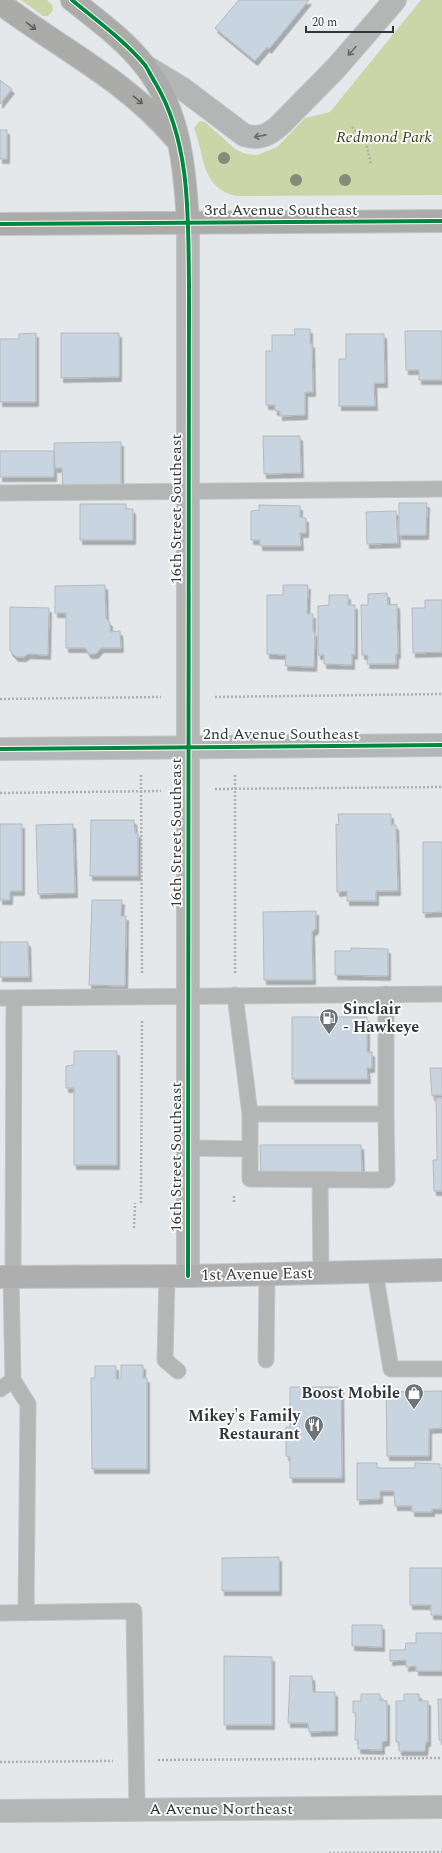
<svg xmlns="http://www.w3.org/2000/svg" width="442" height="1853" font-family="Spectral,serif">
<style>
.green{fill:#ccd5a7}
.building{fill:#c8d5e0;stroke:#b6b9bc;filter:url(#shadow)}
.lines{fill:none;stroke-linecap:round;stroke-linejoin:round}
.lane-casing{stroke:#c1c4c6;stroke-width:17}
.street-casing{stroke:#c1c4c6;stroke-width:24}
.secondary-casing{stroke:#c1c4c6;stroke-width:24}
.primary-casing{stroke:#c1c4c6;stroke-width:24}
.path{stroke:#aeb0b0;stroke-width:2.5;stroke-dasharray:2 2;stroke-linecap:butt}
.lane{stroke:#b4b5b5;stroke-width:15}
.street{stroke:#b4b5b5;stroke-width:22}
.secondary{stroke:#ababaa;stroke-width:22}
.primary{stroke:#aeaeae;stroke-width:22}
.cycleway-casing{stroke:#fff;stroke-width:6}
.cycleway{stroke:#00873e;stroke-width:4}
.tree{fill:#868b78}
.oneway{stroke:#5d5f60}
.oneway2{stroke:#67696a}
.labels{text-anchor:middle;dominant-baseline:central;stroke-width:3.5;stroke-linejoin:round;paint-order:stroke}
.park-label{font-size:16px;font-style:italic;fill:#3a3f19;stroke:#fff}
.street-label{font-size:16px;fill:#333638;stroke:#fff}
.poi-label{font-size:16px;font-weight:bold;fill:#333638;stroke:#fff;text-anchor:end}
</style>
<defs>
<filter id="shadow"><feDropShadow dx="2.5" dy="4.5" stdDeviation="0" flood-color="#0004"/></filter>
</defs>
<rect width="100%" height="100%" fill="#e4e8eb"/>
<path class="green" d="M21,0H47L52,5L53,10L48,16H43Z
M421,0H442V195L237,196C201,189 205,156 194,128L200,121L205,122L235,149L246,154L257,155L277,147L305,118L330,112Z"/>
<path class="building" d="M239,0H309L269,49L267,47L255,61L215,28Z
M0,80L12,89L0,104Z
M0,130H7V159H0Z
M294,329H310V344L312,343L313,392H305V415L280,416V411H275V405H266V351H272V335H295Z
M405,331H442V380H419V370H406Z
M36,333V402H0V339H19V334Z
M61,333H119V377L61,378Z
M346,334H384L385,383H374L375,406H339V359H346Z
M263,436H300L301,473L264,474Z
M121,442V487H63L62,468H55L54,443Z
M0,451H54V477H0Z
M399,503H427L426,535H399Z
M80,504H126V509H133V540H80Z
M259,505L300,506V517L306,518V533H300L301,546H260V540H251V511L259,510Z
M396,511L398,543L367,544L366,512Z
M105,585L106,619L110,622V632L120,631L121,648H101L96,654H89L85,648H66V613H55V586Z
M283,585H308L307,614H313V632H315L314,667L285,666L286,655L267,654V595H283Z
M387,593L388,605L397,604L398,654H396V664H367L368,655H362L361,605H368V594Z
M329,595H348V605H355V655L352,654V665L324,664V655H318V606L329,605Z
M425,600H442V652L413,653L412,608H425Z
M10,607L49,608L48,655L28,654L24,657H16L10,651Z
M338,814H391V825H396L398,891H376V901H347V891L337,892L336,824L339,825Z
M91,820H134L135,833H138V876H90Z
M0,824H22V891H10V900H0Z
M73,824L75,893L38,894L36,825Z
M423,842H442V912L423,913Z
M92,900H122L121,916H126L125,986L89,985Z
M316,911V929L312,932L313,980H264L263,912Z
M0,942H28L29,977H0Z
M351,948L388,949V976L335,975V951H351Z
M292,1017H367V1052H372V1068H367L368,1079H292Z
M74,1051H117V1165H74V1088H66V1066L74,1065Z
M430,1068H442V1095L432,1096Z
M436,1098H442V1191H434L433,1160H437Z
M260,1145H361L362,1174L261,1175Z
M121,1365H143V1378H147V1469H92L91,1378H95V1366H116V1379L121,1378Z
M290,1387H341L342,1478H290V1457L286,1456V1427H290Z
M442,1391V1428L429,1429V1456H387L386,1392Z
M357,1463H377V1468H415V1463L440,1464V1468H442V1509H432V1512H412V1506H395L394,1491H380V1499L357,1500Z
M279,1557V1591H222V1558Z
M410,1568H442V1615H431V1605H410Z
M352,1625H382V1647L352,1646Z
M416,1633H442V1671H416V1666L406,1667V1660L390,1661V1650H405L406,1643H416Z
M224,1656L272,1657V1725H224Z
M290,1676H312L313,1692H335V1731L309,1732L308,1723H288Z
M361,1694H380V1700L387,1701V1741L382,1742V1750L358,1749V1740H355L356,1713H353V1701H361Z
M404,1694H419V1701H428V1742H426L425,1751H399V1742H396V1701H404Z
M438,1699H442V1740H439Z"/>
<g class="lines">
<defs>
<path id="lane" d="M0,493L442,489
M235,995L250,1114H386V994
M0,998L442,994
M250,1114V1179L387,1180L386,1114
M188,1148L250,1149
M320,1180L321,1273
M375,1272L391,1369H442
M167,1276L165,1360L178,1371
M11,1277L13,1380L28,1404L26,1613
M13,1277L14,998
M266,1360L267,1274
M0,1389L13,1380
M0,1613L134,1611L137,1809"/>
<path id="street" d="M145,66L183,89L244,135C260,140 269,135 281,124L336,68L395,0
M0,749L442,745
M188,1276V223
M0,1811L442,1807"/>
<path id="secondary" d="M72,0C97,20 125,40 145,66C180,110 185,169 188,223
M0,3C58,47 126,80 174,137
M0,224L442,221"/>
<path id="primary" d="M0,1277L188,1276L442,1270"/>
</defs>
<use href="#lane" class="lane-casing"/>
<use href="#street" class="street-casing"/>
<use href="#secondary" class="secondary-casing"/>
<use href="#primary" class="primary-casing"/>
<path class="path" d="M352,127L366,143L371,164
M215,697L442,694
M0,699L161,697
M141,775L142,975
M215,789L442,787
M0,793L161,791
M235,973V774
M234,1202V1196
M141,1203L142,1020
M134,1228L135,1203
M158,1760L442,1758
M0,1762L113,1761
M329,1853L442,1852"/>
<use href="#lane" class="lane"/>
<use href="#street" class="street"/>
<use href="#secondary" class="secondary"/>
<use href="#primary" class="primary"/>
<defs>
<path id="cycleway" d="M72,0C97,21 124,40 145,65C149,71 152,78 156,84C191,144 188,217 189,285L188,1276
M0,224L442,221
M0,749L442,745"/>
</defs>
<use href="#cycleway" class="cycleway-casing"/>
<use href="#cycleway" class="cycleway"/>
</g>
<g class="tree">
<circle cx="224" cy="158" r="6"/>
<circle cx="296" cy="180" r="6"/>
<circle cx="345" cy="180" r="6"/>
</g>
<defs><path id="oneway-shaft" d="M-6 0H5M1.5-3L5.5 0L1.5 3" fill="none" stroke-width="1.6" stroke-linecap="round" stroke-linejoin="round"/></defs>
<g class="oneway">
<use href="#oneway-shaft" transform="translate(31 26) rotate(37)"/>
<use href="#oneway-shaft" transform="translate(138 100) rotate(40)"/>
</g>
<g class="oneway2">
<use href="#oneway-shaft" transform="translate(352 51) rotate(132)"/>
<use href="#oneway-shaft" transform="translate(260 136) rotate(169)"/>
</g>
<defs>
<symbol id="fuel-pin" viewBox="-11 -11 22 30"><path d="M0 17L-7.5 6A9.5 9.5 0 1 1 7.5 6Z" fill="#717477" stroke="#fff"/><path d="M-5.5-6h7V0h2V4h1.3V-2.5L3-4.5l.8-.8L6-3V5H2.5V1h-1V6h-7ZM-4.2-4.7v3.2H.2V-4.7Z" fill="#fff"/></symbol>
<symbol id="shop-pin" viewBox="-11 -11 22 30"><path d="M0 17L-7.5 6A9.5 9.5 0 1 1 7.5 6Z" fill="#717477" stroke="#fff"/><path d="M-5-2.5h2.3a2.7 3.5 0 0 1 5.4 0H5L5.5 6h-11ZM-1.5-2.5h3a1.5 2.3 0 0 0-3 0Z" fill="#fff"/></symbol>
<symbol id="restaurant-pin" viewBox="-11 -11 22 30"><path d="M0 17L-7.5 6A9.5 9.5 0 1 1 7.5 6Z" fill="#717477" stroke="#fff"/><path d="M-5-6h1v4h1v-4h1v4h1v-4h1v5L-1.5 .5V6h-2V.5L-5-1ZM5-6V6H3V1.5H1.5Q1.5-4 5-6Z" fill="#fff"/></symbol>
</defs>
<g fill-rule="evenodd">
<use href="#fuel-pin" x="318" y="1007" width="22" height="30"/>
<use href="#shop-pin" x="403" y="1382" width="22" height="30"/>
<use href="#restaurant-pin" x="303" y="1414" width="22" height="30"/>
</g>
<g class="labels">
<g class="park-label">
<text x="384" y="137">Redmond Park</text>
</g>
<g class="street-label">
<text x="281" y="210">3rd Avenue Southeast</text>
<text transform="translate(176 509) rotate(-90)">16th Street Southeast</text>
<text x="281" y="734">2nd Avenue Southeast</text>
<text transform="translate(176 833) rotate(-90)">16th Street Southeast</text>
<text transform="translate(176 1157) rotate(-90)">16th Street Southeast</text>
<text transform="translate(257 1274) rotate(-1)">1st Avenue East</text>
<text x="221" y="1809">A Avenue Northeast</text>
</g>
<g class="poi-label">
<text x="343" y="1009" text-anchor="start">Sinclair<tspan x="343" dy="18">- Hawkeye</tspan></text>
<text x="400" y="1393">Boost Mobile</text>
<text x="300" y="1416">Mikey's Family<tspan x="300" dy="18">Restaurant</tspan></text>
</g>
</g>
<path d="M306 26v6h87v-6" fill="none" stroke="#333638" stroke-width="2"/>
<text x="312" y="26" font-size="12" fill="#333638" stroke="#ffffff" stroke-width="3" paint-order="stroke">20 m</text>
</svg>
